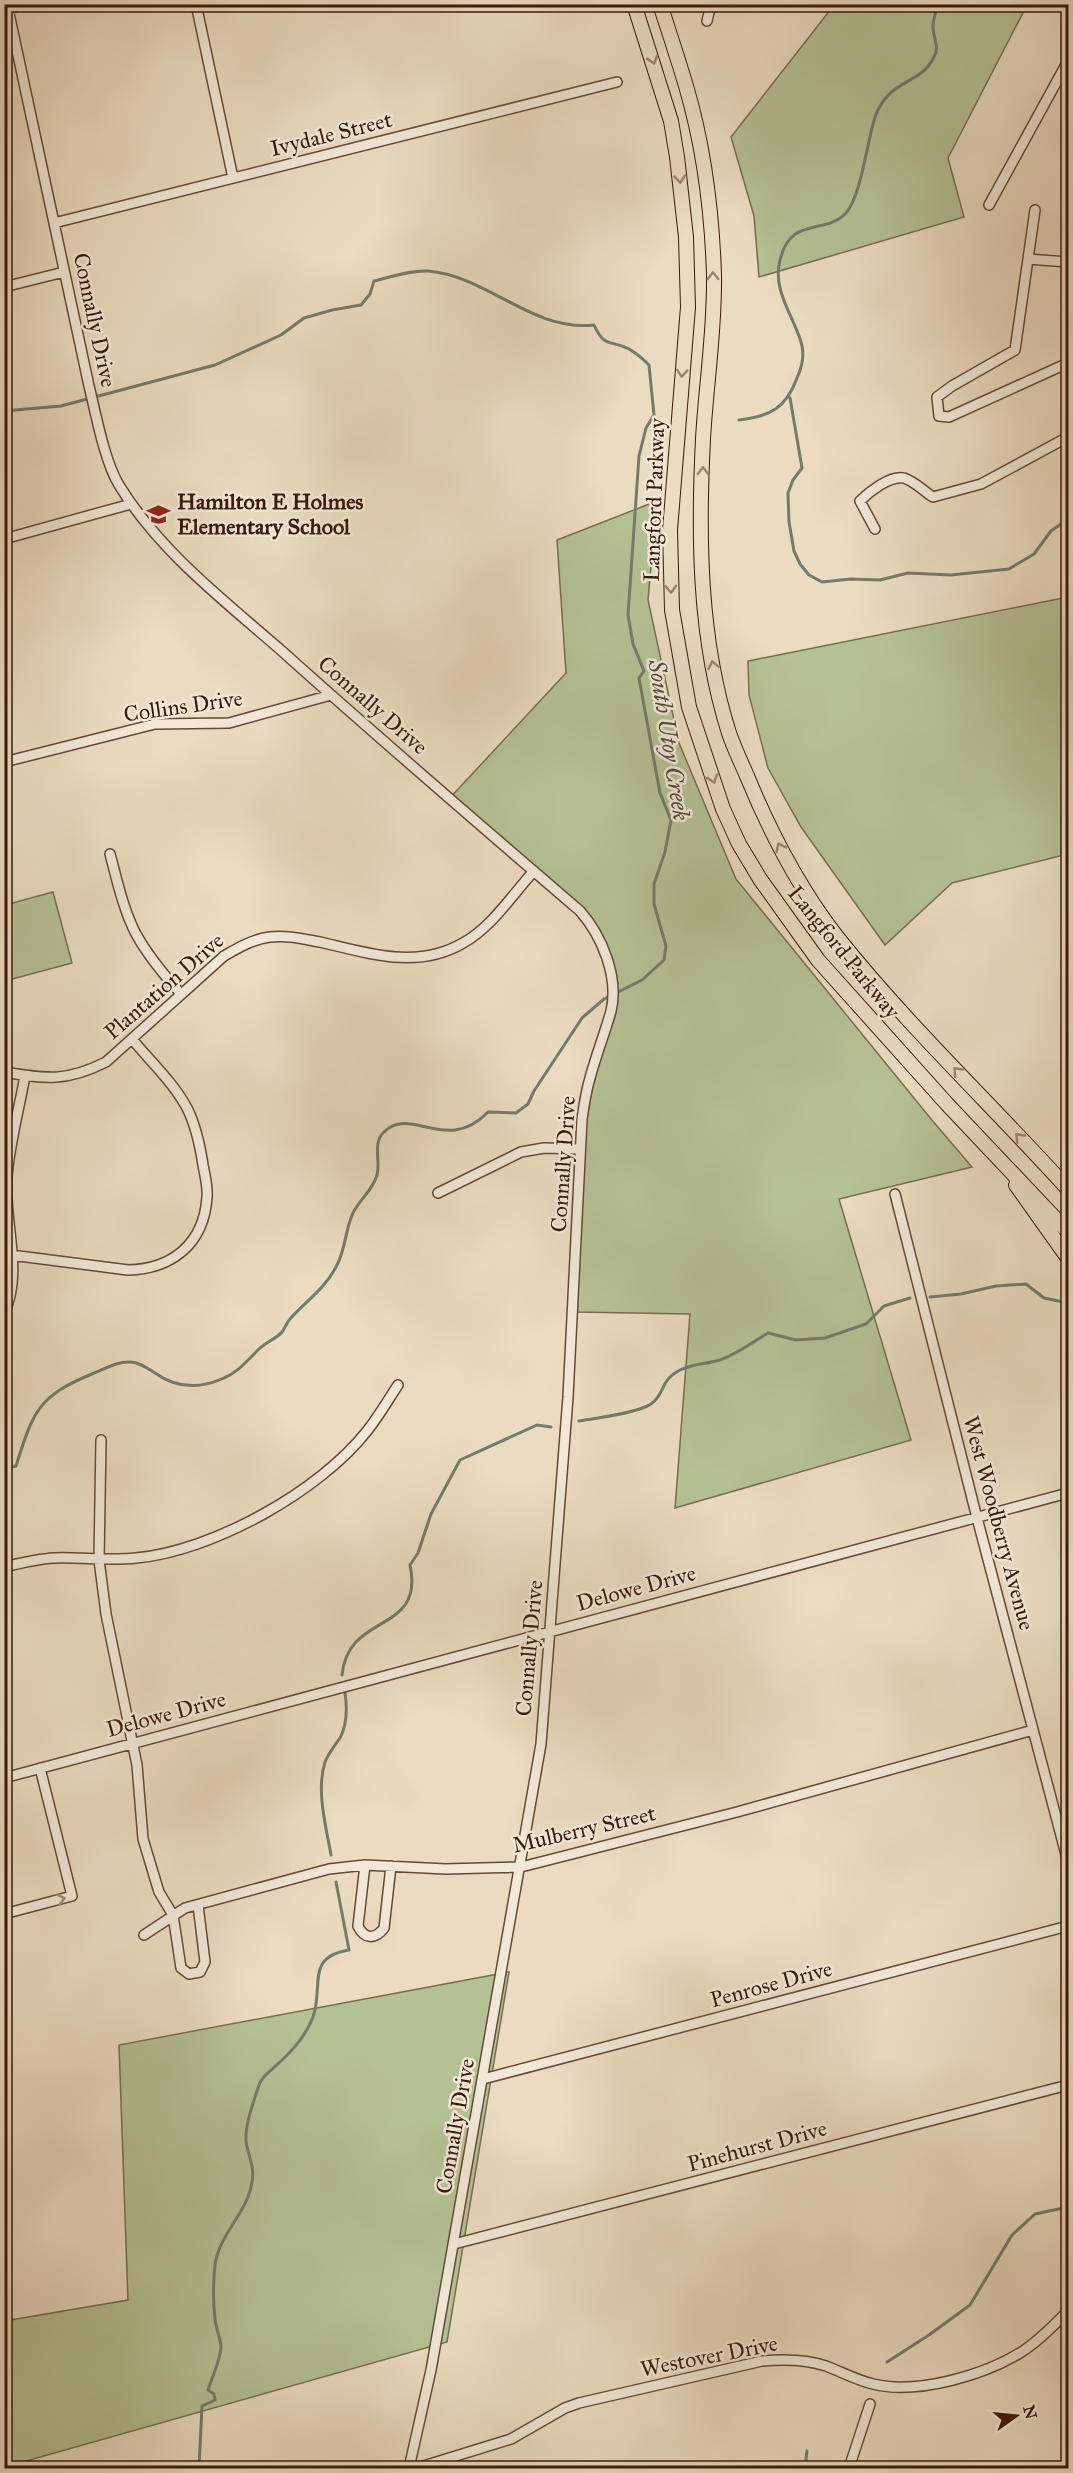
<svg xmlns="http://www.w3.org/2000/svg" width="1073" height="2473" font-family="'IM FELL Great Primer',serif">
<style>
.green{fill:#b4c195;stroke:#776e4e;stroke-width:1.5}
.lines{fill:none;stroke-linecap:round;stroke-linejoin:round}
.stream{stroke:#737b6a;stroke-width:3}
.minor-casing{stroke:#664a36;stroke-width:12}
.highway-casing{stroke:#3a1a07;stroke-width:16}
.minor{stroke:#f1e8d7;stroke-width:9}
.highway{stroke:#eadbc1;stroke-width:14}
.oneway{stroke:#9b846d}
.oneway2{stroke:#9f8b79}
.labels{text-anchor:middle;dominant-baseline:central;stroke-width:5;stroke-linejoin:round;paint-order:stroke}
.street-label{font-size:22px;fill:#3a1a07;stroke:#f1e8d7}
.poi-label{font-size:22px;font-weight:bold;fill:#3a1a07;stroke:#f1e8d7;text-anchor:start}
.water-label{font-size:24px;font-style:italic;fill:#564b39;stroke:#f1e8d7}
</style>
<rect width="100%" height="100%" fill="#eadbc1"/>
<filter id="stains"><feTurbulence type="fractalNoise" baseFrequency=".00333" numOctaves="4"/><feColorMatrix values="0 0 0 0 .2 0 0 0 0 .09 0 0 0 0 .02 0 0 0 .5 -.17"/></filter>
<radialGradient id="worn" r=".72"><stop offset=".6" stop-color="#630" stop-opacity="0"/><stop offset="1" stop-color="#630" stop-opacity=".3"/></radialGradient>
<path class="green" d="M834,5H1027L948,158L964,217L759,277L754,216L731,137Z
M657,501L648,600L679,743L736,879L931,1119L972,1167L839,1199L911,1440L675,1508L690,1314L576,1312L583,1141L598,1055L618,983L594,922L448,800L566,673L557,540Z
M1068,597V854L952,883L885,945L801,827L768,768L749,695L748,661Z
M53,892L72,963L5,981V905Z
M509,1972L447,2342L5,2467V2321L128,2300L119,2045Z"/>
<g class="lines">
<path class="stream" d="M790,398L802,468L793,480L788,493L789,522L794,551L800,564L809,575L822,582L851,579L880,580L908,573L951,575L1009,569L1034,554L1051,531L1068,519
M4,411L61,406L215,365L281,335L304,318L332,310L361,305L370,294L374,281C391,277 410,270 428,271C488,276 532,332 594,325C605,349 610,339 629,349C636,353 643,359 649,365L654,415
M739,420C771,416 786,408 797,378C802,367 805,354 801,342C793,315 772,290 780,260C791,215 824,236 846,213C861,196 867,142 875,117C889,78 920,86 934,57C940,46 933,38 933,27C933,19 936,12 938,4
M930,1297L961,1294L996,1286L1026,1284L1044,1298L1068,1303
M579,1421C596,1418 638,1413 651,1404C666,1393 659,1381 680,1370C694,1363 707,1364 720,1360C737,1354 753,1342 768,1333L796,1340L825,1338L866,1324L884,1306L910,1298
M4,1469L16,1466C33,1412 38,1396 92,1374C105,1369 117,1361 131,1362C141,1363 147,1368 155,1373C176,1388 200,1389 224,1378C238,1372 247,1361 258,1350C265,1343 273,1340 280,1334C285,1330 286,1323 290,1319C306,1301 326,1288 337,1265C346,1248 345,1230 353,1213C360,1199 373,1190 377,1175C381,1161 372,1143 384,1132C411,1105 447,1155 488,1112L516,1113L528,1104L534,1091L582,1018L604,999L642,980L664,960L666,946L654,904V884L665,852L671,820L660,793L639,678L644,671L633,644L628,615L639,456L646,428L654,415
M342,1675C348,1611 425,1635 410,1565L418,1553L431,1514L460,1460L537,1425L551,1427
M331,1855C326,1826 316,1791 325,1762C328,1754 335,1745 340,1738C347,1725 347,1706 345,1692
M887,2362L929,2335L970,2305L1012,2235L1035,2214L1068,2207
M199,2468L202,2406L215,2400L214,2394L208,2390C212,2377 221,2359 221,2346C220,2337 216,2328 215,2319C213,2301 213,2283 215,2265C219,2234 248,2212 252,2182C255,2168 248,2155 246,2141C245,2124 253,2104 258,2088C261,2076 272,2070 281,2061C294,2049 307,2033 313,2017C324,1986 305,1957 349,1950L336,1882
M805,2468L807,2451"/>
<defs>
<path id="minor" d="M7,4L89,386C96,414 104,460 119,485C160,552 225,601 283,652C381,740 481,826 580,911C602,936 619,977 611,1011C605,1033 596,1055 590,1078C586,1091 584,1105 582,1119L568,1397L541,1744L431,2370L409,2468
M196,4L233,178
M8,9L25,4
M707,21L711,4
M989,205L1068,61
M1035,210L1015,350L952,386L937,397L939,416L949,417L1068,363
M54,223L617,82
M1028,259L1068,262
M4,287L64,272
M875,529L860,501C869,492 890,475 904,478C914,481 925,492 933,497L981,484L1068,437
M4,539L131,504
M4,762L155,724L229,723L331,695
M110,854C117,880 123,909 136,934C148,956 164,975 181,994
M4,1072C47,1079 66,1082 106,1062L224,956C238,948 253,939 270,937C287,935 303,939 320,942C368,953 417,970 463,943C492,927 512,895 534,871
M438,1193L521,1152L544,1148L579,1149
M895,1194L977,1518L1068,1862
M11,1255L128,1270C172,1269 204,1244 207,1197C208,1187 205,1176 203,1165C200,1145 196,1126 187,1108C173,1082 150,1061 132,1039
M4,1313C24,1273 3,1219 7,1176C10,1142 19,1109 25,1076
M101,1440L99,1560L106,1614L137,1765L143,1839L159,1892L173,1915L181,1968L189,1974L200,1972L205,1962L198,1905
M4,1567C21,1563 37,1559 54,1558C81,1557 109,1561 136,1558C213,1551 320,1491 367,1431C379,1416 388,1400 398,1385
M4,1778L1068,1493
M365,1865L358,1926C364,1939 375,1940 384,1928L391,1866
M4,1914L72,1896L40,1768
M144,1935L185,1908L329,1869L365,1865L446,1869L521,1867L737,1812L1033,1730
M483,2079L1068,1926
M454,2244L1068,2085
M417,2468L511,2439L565,2408L579,2403L762,2361C784,2359 805,2359 826,2366C842,2372 856,2380 873,2384C917,2395 986,2375 1023,2351C1040,2340 1054,2325 1068,2311
M849,2468L870,2404"/>
<path id="highway" d="M634,4L671,121L677,157L686,237L688,307L670,530L672,610L689,707L723,809L739,844L760,879L818,960L947,1104L1068,1232
M660,4C669,32 678,59 686,86C704,147 712,212 714,275C715,330 706,385 703,439C698,537 699,639 729,733C734,748 741,762 747,776C770,832 799,888 837,937C908,1026 992,1105 1068,1189
M1016,1185L1068,1258"/>
</defs>
<use href="#minor" class="minor-casing"/>
<use href="#highway" class="highway-casing"/>
<use href="#minor" class="minor"/>
<use href="#highway" class="highway"/>
</g>
<defs><path id="oneway-chevron" d="M-2-3.5L2.5 0L-2 3.5" fill="none" stroke-width="1.6" stroke-linecap="round" stroke-linejoin="round" transform="scale(1.5)"/></defs>
<g class="oneway">
<use href="#oneway-chevron" transform="translate(653 60) rotate(72)"/>
<use href="#oneway-chevron" transform="translate(680 179) rotate(84)"/>
<use href="#oneway-chevron" transform="translate(713 276) rotate(-91)"/>
<use href="#oneway-chevron" transform="translate(682 373) rotate(94)"/>
<use href="#oneway-chevron" transform="translate(703 471) rotate(-89)"/>
<use href="#oneway-chevron" transform="translate(671 589) rotate(88)"/>
<use href="#oneway-chevron" transform="translate(713 665) rotate(-101)"/>
<use href="#oneway-chevron" transform="translate(713 779) rotate(71)"/>
<use href="#oneway-chevron" transform="translate(780 847) rotate(-116)"/>
<use href="#oneway-chevron" transform="translate(957 1071) rotate(-133)"/>
<use href="#oneway-chevron" transform="translate(1019 1137) rotate(-134)"/>
</g>
<use class="oneway2" href="#oneway-chevron" transform="translate(61 1899) rotate(-15)"/>
<defs>
<symbol id="school-bare" viewBox="-9 -9 18 18"><path d="M0-5L7-2L0 1L-7-2ZM-4 1L0 2.5L4 1V4Q0 6-4 4Z" fill="#8f2418" stroke="#f1e8d7" stroke-width="2.5" paint-order="stroke"/></symbol>
</defs>
<g fill-rule="evenodd">
<use href="#school-bare" x="142" y="498" width="33" height="33"/>
</g>
<g class="labels">
<g class="street-label">
<text transform="translate(331 134) rotate(-14)">Ivydale Street</text>
<text transform="translate(95 320) rotate(78)">Connally Drive</text>
<text transform="translate(654 500) rotate(-88)">Langford Parkway</text>
<text transform="translate(373 705) rotate(41)">Connally Drive</text>
<text transform="translate(183 706) rotate(-8)">Collins Drive</text>
<text transform="translate(844 952) rotate(51)">Langford Parkway</text>
<text transform="translate(164 986) rotate(-41)">Plantation Drive</text>
<text transform="translate(563 1164) rotate(-86)">Connally Drive</text>
<text transform="translate(999 1523) rotate(75)">West Woodberry Avenue</text>
<text transform="translate(636 1588) rotate(-15)">Delowe Drive</text>
<text transform="translate(529 1648) rotate(-85)">Connally Drive</text>
<text transform="translate(166 1714) rotate(-15)">Delowe Drive</text>
<text transform="translate(584 1829) rotate(-13)">Mulberry Street</text>
<text transform="translate(771 1984) rotate(-15)">Penrose Drive</text>
<text transform="translate(455 2126) rotate(-80)">Connally Drive</text>
<text transform="translate(757 2146) rotate(-15)">Pinehurst Drive</text>
<text transform="translate(709 2356) rotate(-11)">Westover Drive</text>
</g>
<g class="poi-label">
<text x="177" y="501">Hamilton E Holmes<tspan x="177" dy="25">Elementary School</tspan></text>
</g>
<g class="water-label">
<text transform="translate(669 740) rotate(81)">South Utoy Creek</text>
</g>
</g>
<rect width="1073" height="2473" fill="none" stroke="#eadbc1" stroke-width="24"/>
<rect x="6" y="6" width="1061" height="2461" fill="none" stroke="#3a1a07" stroke-width="3"/>
<rect x="12" y="12" width="1049" height="2449" fill="none" stroke="#3a1a07" stroke-width="1.5"/>
<g transform="translate(1016 2416) rotate(75)" stroke="#f1e8d7" stroke-width="4.5" paint-order="stroke">
<path d="M0-4.5L10 22L0 15L-10 22Z" fill="#3a1a07"/>
<text y="-9" font-size="16" font-weight="bold" text-anchor="middle" fill="#3a1a07">N</text>
</g>
<rect width="100%" height="100%" filter="url(#stains)"/>
<rect width="100%" height="100%" fill="url(#worn)"/>
</svg>
